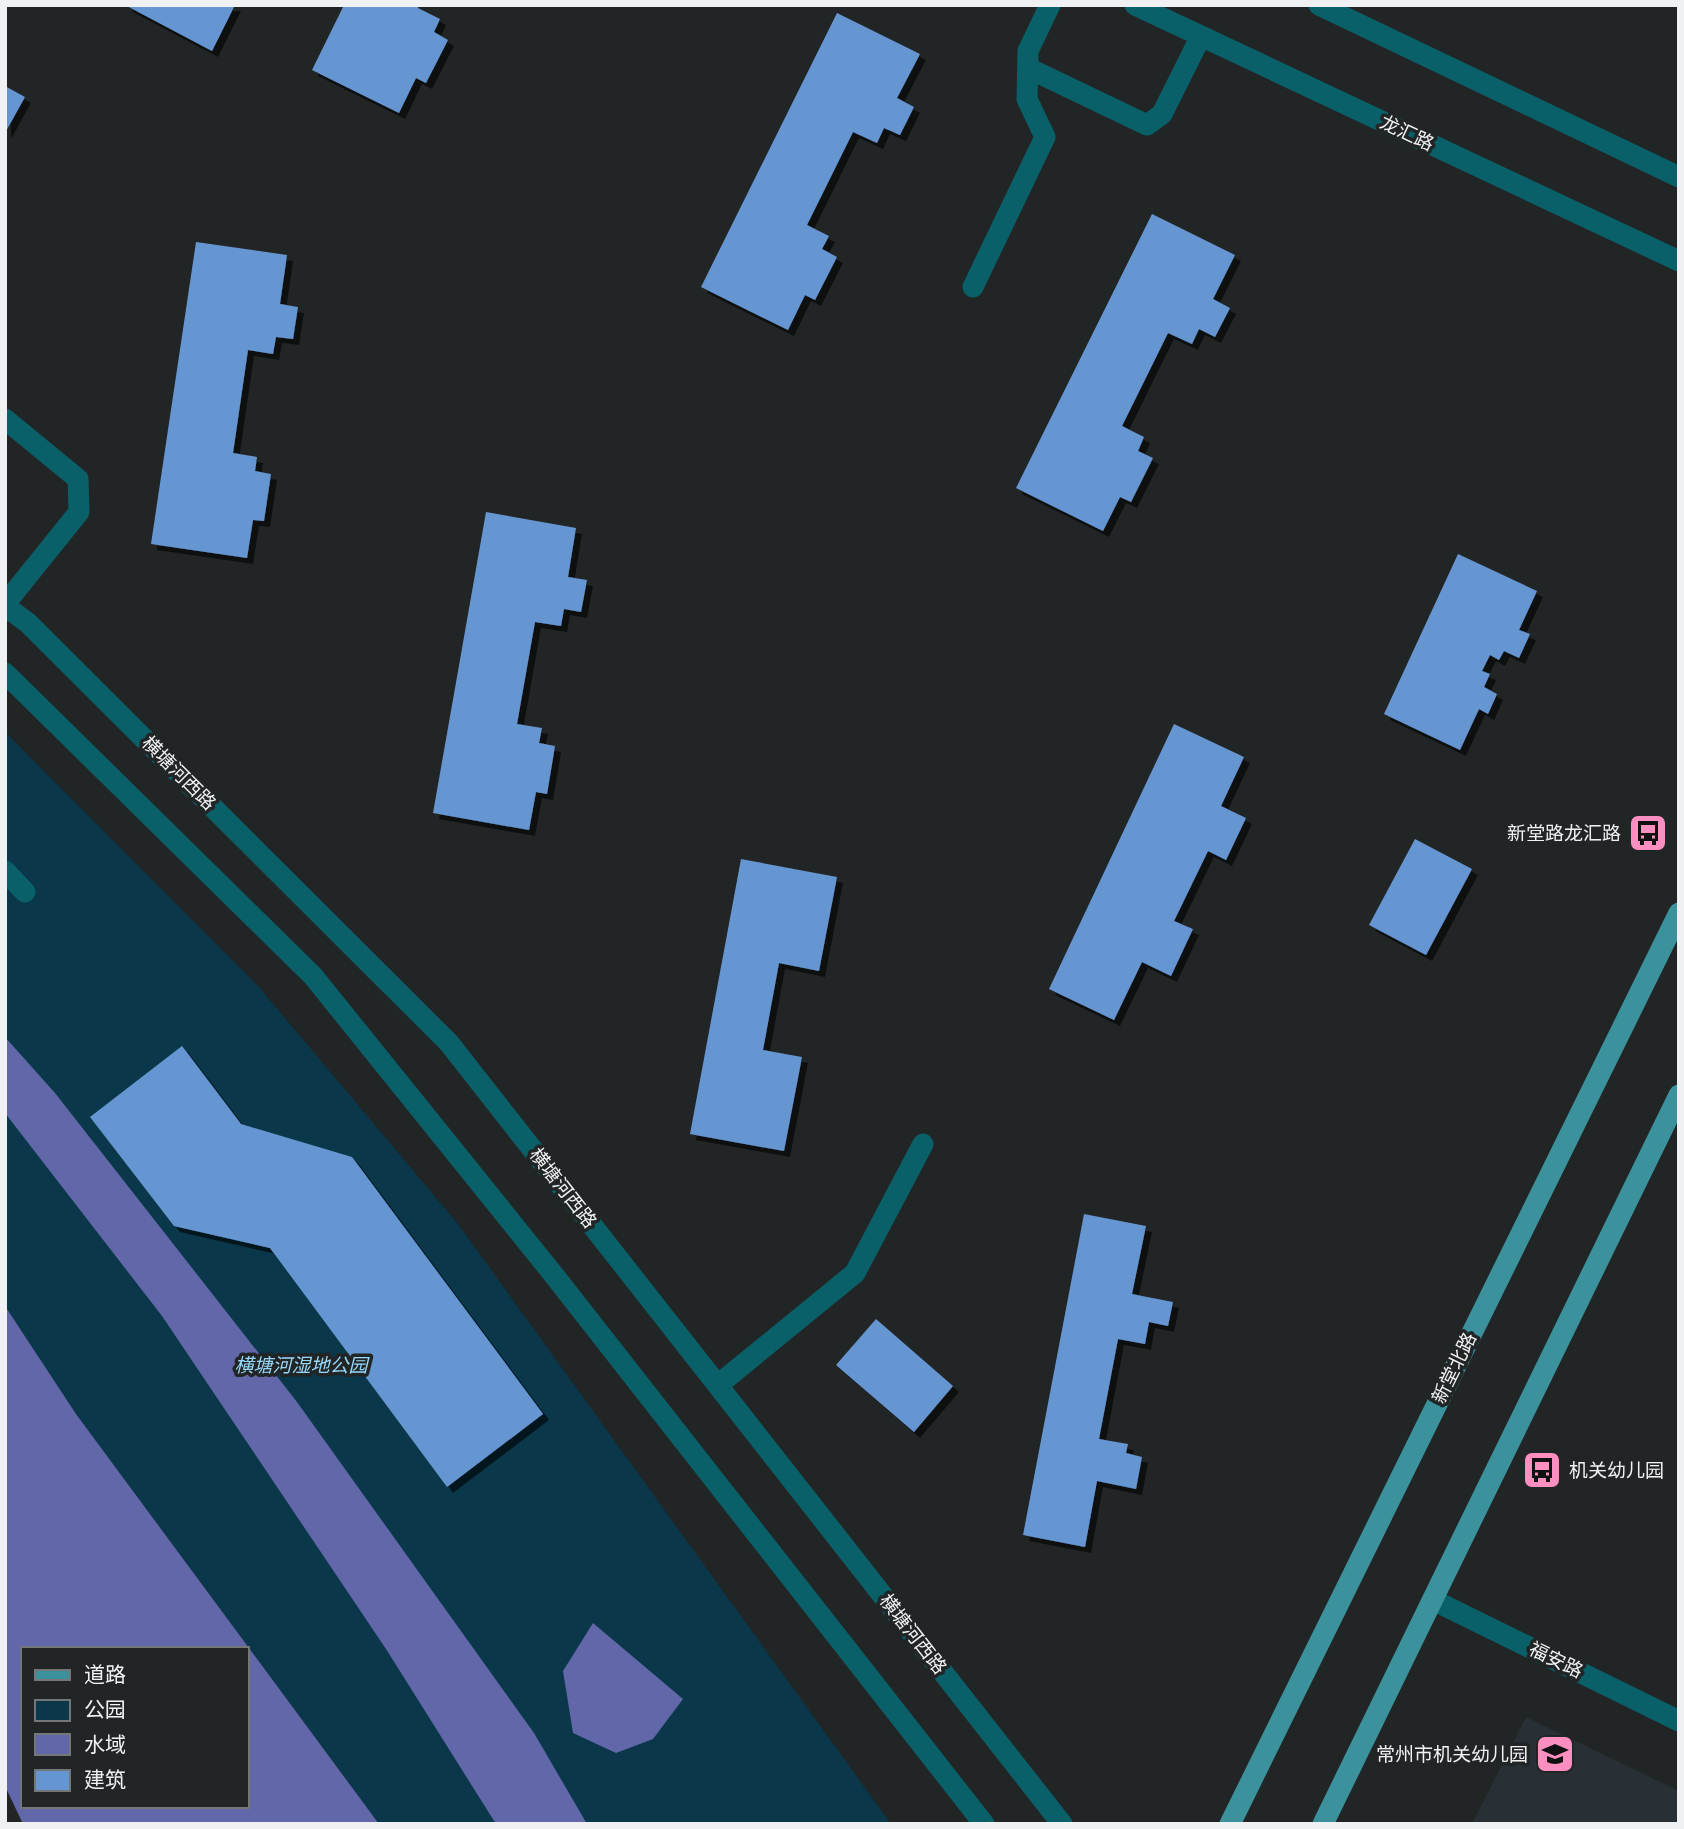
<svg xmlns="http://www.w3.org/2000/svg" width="1684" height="1829" font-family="'Times New Roman','Noto Sans SC',serif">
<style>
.built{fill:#283035}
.green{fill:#0a3749}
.water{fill:#6267aa;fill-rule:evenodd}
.building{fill:#6696d2;filter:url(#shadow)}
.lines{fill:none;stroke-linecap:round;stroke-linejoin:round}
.minor{stroke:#0a6069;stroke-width:21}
.major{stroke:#3b929d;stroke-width:21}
.labels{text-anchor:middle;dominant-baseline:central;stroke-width:7;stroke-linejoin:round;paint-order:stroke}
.street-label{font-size:19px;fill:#eff1f2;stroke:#222526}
.poi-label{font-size:19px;fill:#eff1f2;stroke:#222526;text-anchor:end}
.park-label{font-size:19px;font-style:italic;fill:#96d8f9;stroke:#222526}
</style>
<defs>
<filter id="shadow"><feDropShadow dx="6" dy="6" stdDeviation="0" flood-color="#0009"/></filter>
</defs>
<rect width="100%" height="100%" fill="#222526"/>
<path class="built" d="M1526,1717L1679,1791V1824H1472Z"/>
<path class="green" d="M5,732L258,986L458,1224L891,1824H379L76,1414L5,1306Z"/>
<path class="water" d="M5,1037L55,1093L297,1402L534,1733L587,1824H496L386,1649L162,1316L5,1113Z
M5,1306L76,1414L379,1824H23L5,1786ZM23,1649H247V1806H23Z
M593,1623L683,1699L653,1739L616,1753L573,1733L563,1671Z"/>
<path class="building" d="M125,5H235L212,51Z
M344,5H419L418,8L440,19L434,32L448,40L426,83L416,78L399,113L312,70Z
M837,13L920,54L897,98L914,107L900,135L884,128L877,143L853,132L807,225L829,236L822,249L837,257L815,300L805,295L788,330L701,287Z
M5,86L25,97L5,133Z
M1152,214L1235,255L1213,299L1230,308L1215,337L1199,329L1192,344L1168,333L1122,426L1144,437L1138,451L1153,458L1131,502L1120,497L1103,531L1016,488Z
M196,242L287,255L280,304L298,307L293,339L276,337L273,354L248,350L233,453L257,457L255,471L271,474L264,521L253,520L247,558L151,544Z
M486,512L576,528L568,577L587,580L581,612L564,609L561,626L535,622L517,724L542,728L539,743L555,746L547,794L536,792L529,830L433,813Z
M1458,554L1537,591L1519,630L1530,634L1519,658L1504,651L1499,660L1490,655L1482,671L1490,674L1484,687L1497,694L1488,714L1479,709L1460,750L1384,714Z
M1174,724L1244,757L1221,806L1246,818L1226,860L1208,851L1174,921L1193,929L1171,976L1142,962L1114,1020L1049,989Z
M1415,839L1472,869L1426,955L1369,925Z
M741,859L837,877L819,971L779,963L763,1050L802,1057L784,1151L690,1134Z
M182,1046L241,1124L352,1157L543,1414L447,1487L270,1248L174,1226L90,1117Z
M1084,1214L1146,1226L1132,1294L1173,1302L1168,1326L1149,1322L1145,1344L1118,1339L1099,1439L1128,1444L1126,1453L1142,1457L1136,1489L1097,1481L1085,1547L1023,1535Z
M876,1319L953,1386L914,1432L836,1365Z"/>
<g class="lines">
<path class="minor" d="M1135,5L1679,261
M1319,5L1679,177
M1028,68L1147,125L1162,114L1201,36
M973,287L1045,137L1027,99L1028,51L1050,5
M5,419L78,479L79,512L5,604
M5,606L28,623L449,1043L1062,1824
M5,673L313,976L553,1274L984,1824
M5,871L25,892
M718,1385L855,1273L923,1144
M1433,1600L1679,1721"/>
<path class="major" d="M1230,1824L1679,913
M1323,1824L1679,1095"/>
</g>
<defs>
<symbol id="bus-square" viewBox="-11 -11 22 22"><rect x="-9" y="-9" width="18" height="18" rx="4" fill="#fd8ec0" stroke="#222526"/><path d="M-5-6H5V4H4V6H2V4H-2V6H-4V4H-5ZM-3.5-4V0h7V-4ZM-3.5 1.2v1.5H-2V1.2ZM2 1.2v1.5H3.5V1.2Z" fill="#111"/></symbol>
<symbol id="school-square" viewBox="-11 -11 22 22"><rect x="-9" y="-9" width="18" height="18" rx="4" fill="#fd8ec0" stroke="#222526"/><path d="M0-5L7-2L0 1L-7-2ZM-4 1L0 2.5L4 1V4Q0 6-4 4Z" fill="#111"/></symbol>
</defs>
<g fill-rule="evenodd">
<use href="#bus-square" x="1626" y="811" width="44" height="44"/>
<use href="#bus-square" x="1520" y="1448" width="44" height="44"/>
<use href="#school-square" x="1533" y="1732" width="44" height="44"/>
</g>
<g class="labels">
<g class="street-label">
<text transform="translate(1407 133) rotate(25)">龙汇路</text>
<text transform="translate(179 773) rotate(45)">横塘河西路</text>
<text transform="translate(563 1188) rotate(52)">横塘河西路</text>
<text transform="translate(1454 1368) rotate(-64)">新堂北路</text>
<text transform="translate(913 1634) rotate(52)">横塘河西路</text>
<text transform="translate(1556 1660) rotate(26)">福安路</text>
</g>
<g class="poi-label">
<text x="1621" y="833">新堂路龙汇路</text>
<text x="1569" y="1470" text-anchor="start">机关幼儿园</text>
<text x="1528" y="1754">常州市机关幼儿园</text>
</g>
<g class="park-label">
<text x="301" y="1365">横塘河湿地公园</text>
</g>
</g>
<rect width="1684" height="1829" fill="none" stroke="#eff1f2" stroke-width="14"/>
<rect x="21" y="1647" width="228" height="161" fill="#222526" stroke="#747778" stroke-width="2"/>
<rect x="35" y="1670" width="35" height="10" fill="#3b929d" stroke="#747778" stroke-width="2"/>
<text x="84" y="1682" font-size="21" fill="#eff1f2">道路</text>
<rect x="35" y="1700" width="35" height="21" fill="#0a3749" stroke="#747778" stroke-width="2"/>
<text x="84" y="1717" font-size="21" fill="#eff1f2">公园</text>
<rect x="35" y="1734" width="35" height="21" fill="#6267aa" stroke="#747778" stroke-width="2"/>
<text x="84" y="1752" font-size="21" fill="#eff1f2">水域</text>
<rect x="35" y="1770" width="35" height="21" fill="#6696d2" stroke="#747778" stroke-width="2"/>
<text x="84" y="1787" font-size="21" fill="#eff1f2">建筑</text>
</svg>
